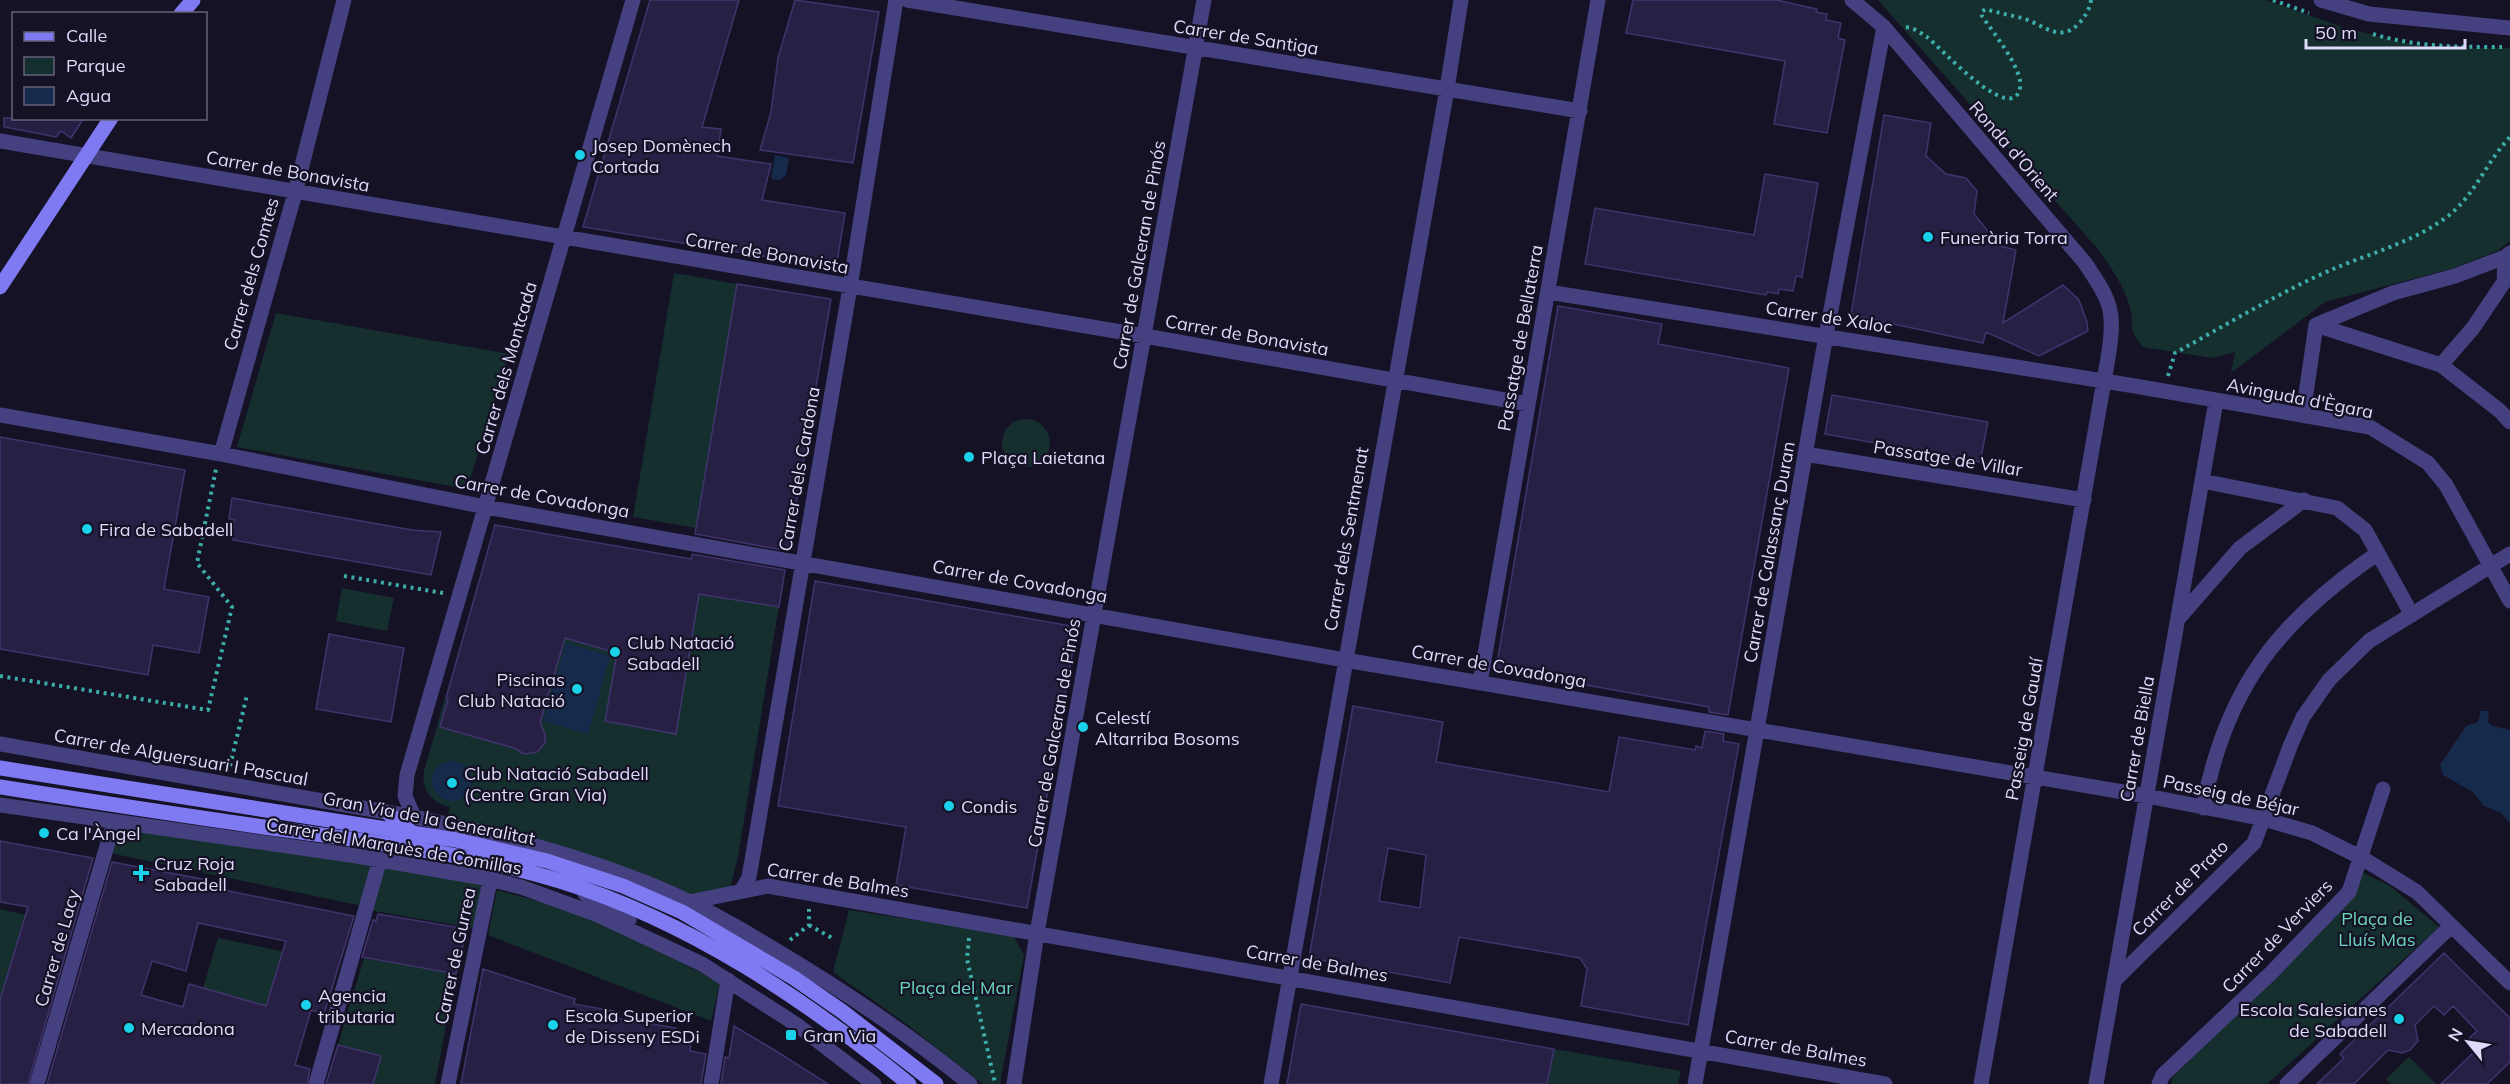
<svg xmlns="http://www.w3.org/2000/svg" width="2510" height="1084" font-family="Mulish,sans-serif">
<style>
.green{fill:#152f2e}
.water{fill:#162a4b}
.building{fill:#282044;stroke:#40346e;stroke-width:1.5;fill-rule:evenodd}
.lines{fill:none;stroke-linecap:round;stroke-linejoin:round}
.path{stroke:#3cada8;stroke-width:4;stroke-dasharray:3 4.5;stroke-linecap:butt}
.street{stroke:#454180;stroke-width:15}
.secondary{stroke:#7f7af2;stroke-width:15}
.poi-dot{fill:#19d1e8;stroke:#151225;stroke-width:2}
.labels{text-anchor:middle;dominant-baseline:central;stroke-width:4.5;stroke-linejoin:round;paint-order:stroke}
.street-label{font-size:18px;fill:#dedafb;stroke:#151225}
.poi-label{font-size:18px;fill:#dedafb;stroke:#151225;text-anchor:start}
.park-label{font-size:18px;fill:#6cd5bc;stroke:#151225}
</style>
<rect width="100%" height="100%" fill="#151225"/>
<path class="green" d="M1878,0H2266L2345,28L2431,49L2510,48V241L2497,251L2454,268L2325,302L2231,373L2235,352L2212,358L2143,347C2125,326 2136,326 2129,304C2122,282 2109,265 2096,247Z
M674,273L737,284L696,528L633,517Z
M276,313L509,354L467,489L237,447Z
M1002 443a24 24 0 1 1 48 0a24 24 0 1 1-48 0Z
M495,525L784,575L738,857L730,889L689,902L446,821L450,807C432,803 421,790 424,771Z
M342,588L394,598L387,631L336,621Z
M114,822L373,863L362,906L110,853Z
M382,862L488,882L478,929L369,910Z
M2361,872L2390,886L2439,927L2267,1084H2171L2172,1078L2182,1068L2340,911Z
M497,890L573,911L641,941L720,983L711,1021L488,935Z
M0,909L26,915L0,1000Z
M849,910L1013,935L1024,955L1000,1084H983L905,1023L833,972Z
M218,938L296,954L266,1006L203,988Z
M364,958L456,974L435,1084H373L381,1056L338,1045Z
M1554,1049L1681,1071L1678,1084H1547Z
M2409,1057L2436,1084H2390L2386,1079Z"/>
<path class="water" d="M775,155L789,158L786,175L780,180L771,179Z
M566,643L610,656L588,734L543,721Z
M2481,711H2489L2488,722L2493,726L2510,730V823L2501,813L2484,806L2473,792L2443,775L2440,765L2466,726L2478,722Z
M432 781a20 20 0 1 1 40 0a20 20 0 1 1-40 0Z"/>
<path class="building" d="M650,0H739L702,127L721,129L717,156L771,164L762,200L845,213L836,268L583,227Z
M795,0L879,12L853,163L760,150L771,112L778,58Z
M1633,0H1776L1817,9L1816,12L1827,14L1826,20L1841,23L1838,38L1845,40L1827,133L1774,124L1785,61L1626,33Z
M1884,115L1931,123L1926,156L1946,174L1966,178L1977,191L1974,214L2000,246L2016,250L2003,323L2063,285L2079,300L2087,322L2088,331L2039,356L1986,332L1983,343L1851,315Z
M4,118H84L71,138L61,131L56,137L4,127Z
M1765,174L1818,183L1802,277L1796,276L1793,291L1779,289L1778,294L1767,292L1766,295L1585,264L1595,208L1754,235Z
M737,284L831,299L788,551L695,534Z
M1558,306L1662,324L1658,344L1789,368L1728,715L1709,712V707L1496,669Z
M1832,395L1988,422L1980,462L1825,434Z
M0,437L185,470L164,589L209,597L199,653L153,645L148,675L0,649Z
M232,498L412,530L441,532L431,575L233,540L234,520L229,519Z
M495,525L691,559L692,554L785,570L779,607L699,594L676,734L605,721L617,653L565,638L540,723L545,734V743L537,752L524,754L514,748L440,727L448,699L446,698Z
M815,581L1077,627L1027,908L896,885L906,827L778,806Z
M329,634L404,648L391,722L316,709Z
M1353,706L1443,722L1436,762L1609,792L1619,737L1695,750L1696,746L1702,748L1705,731L1724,734L1723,741L1739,744L1688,1025L1581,1006L1587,969L1580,958L1459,937L1450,983L1309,958ZM1388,848L1426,855L1420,908L1379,901Z
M0,841L93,858L28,1084H0V1000L28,907L0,902Z
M112,862L202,879L209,887L354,916L324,1014L311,1010L295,1065L310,1069L307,1084H47ZM198,923L286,941L266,1006L189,984L183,1007L141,995L152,961L186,971Z
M378,914L467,929L456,974L362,957L373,920L376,921Z
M2444,953L2510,1018V1062L2487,1084H2441L2476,1050L2467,1040L2477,1031L2453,1006L2444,1015L2434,1006L2415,1025L2418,1041L2410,1050L2402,1053L2388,1050L2354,1084H2317L2344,1058L2340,1054Z
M483,969L575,999L574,1004L619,1012L617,1018L676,1028L675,1038L691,1041L690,1051L706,1054L701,1084H461Z
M1301,1004L1554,1049L1547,1084H1287Z
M734,1026L776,1051L828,1084H721L725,1057L729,1058Z
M338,1045L381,1056L373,1084H326Z"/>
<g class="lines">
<path class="path" d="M2273,0L2309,13
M1906,27C1914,28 1921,33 1927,37C1938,45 2012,127 2020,88C2024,70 1992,31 1982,16L1981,12L1986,9C1998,13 2010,15 2022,18C2045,25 2061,45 2081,21C2086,15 2090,8 2091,0
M2373,34C2416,47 2457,47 2502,47
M2168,376L2175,353C2226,325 2280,292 2333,269C2371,253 2414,242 2448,216C2475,195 2487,161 2510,137
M344,576L443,593
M0,676L208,710L232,607L197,563L216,469
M230,766L247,695
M809,925L832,938
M969,938L967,959L995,1083
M790,940L809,925V909"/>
<path class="street" d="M907,0L1580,111
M1852,0L1884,27L2085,263C2111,302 2116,310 2108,358L1981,1084
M2321,0L2369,14L2510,28
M0,141L1145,336L1528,404
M1548,292L2135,386L2370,427L2428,463L2446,485L2510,601
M2316,325L2441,365L2500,411L2510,422
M2441,365L2473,328L2504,282L2505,257
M2303,414L2316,325L2393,293L2455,276L2505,257L2510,253
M0,415L221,454L486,507L1345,660L2147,796L2264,819L2312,833L2362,858L2417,892L2510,983
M221,454L295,193L344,0
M1805,454L2084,500
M2202,481L2337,508L2365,530L2412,615
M2178,619L2240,548L2304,500
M1480,683L1598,0
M0,744L414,817C496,834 576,854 654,886C693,902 731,923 767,945C838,987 906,1032 970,1084
M0,805L357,856L490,879L521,887L598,915L702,964L797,1025L874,1084
M2203,808C2226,687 2278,622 2378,553
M414,817L405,796L407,775L633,0
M742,890L749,877L752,860L850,287L896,0
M585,894L629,920
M689,902L768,886L1885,1084
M2116,979L2254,843L2291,744L2303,717L2329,680L2369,641L2510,554
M37,1084L114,822
M316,1084L380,859
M448,1084L492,871
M711,1084L728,980
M1014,1084L1037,933L1204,0
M1271,1084L1447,89L1461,0
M1695,1084L1823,352L1884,27
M2096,1084L2216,401
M2159,1084L2163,1075L2271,973L2349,892L2383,789
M2287,1084L2451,926"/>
<path class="secondary" d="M181,14L193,0
M0,287L111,118
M0,768L456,840L547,861L623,886L682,912L794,978L843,1012L936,1084
M0,787C95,802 190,817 286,830C378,843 471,854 560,881C689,921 805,999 909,1084
M388,813L411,832"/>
</g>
<g class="poi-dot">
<circle cx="580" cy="155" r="6"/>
<circle cx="1928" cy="237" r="6"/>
<circle cx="969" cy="457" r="6"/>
<circle cx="87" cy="529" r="6"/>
<circle cx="615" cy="652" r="6"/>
<circle cx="577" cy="689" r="6"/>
<circle cx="1083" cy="727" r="6"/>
<circle cx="452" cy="783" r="6"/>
<circle cx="949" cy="806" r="6"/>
<circle cx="44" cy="833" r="6"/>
<path d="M138 864h6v6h6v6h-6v6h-6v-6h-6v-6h6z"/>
<circle cx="306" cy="1005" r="6"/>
<circle cx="2399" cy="1019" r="6"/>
<circle cx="553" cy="1025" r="6"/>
<circle cx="129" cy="1028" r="6"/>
<rect x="785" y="1029" width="12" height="12" rx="3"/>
</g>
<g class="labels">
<g class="street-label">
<text transform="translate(1246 37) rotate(9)">Carrer de Santiga</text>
<text transform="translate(2014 151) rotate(49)">Ronda d'Orient</text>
<text transform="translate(288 171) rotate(10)">Carrer de Bonavista</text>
<text transform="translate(767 253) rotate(10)">Carrer de Bonavista</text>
<text transform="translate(1139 255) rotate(-80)">Carrer de Galceran de Pinós</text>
<text transform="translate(251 274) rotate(-74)">Carrer dels Comtes</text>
<text transform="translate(1829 317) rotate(9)">Carrer de Xaloc</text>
<text transform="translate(1247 335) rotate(10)">Carrer de Bonavista</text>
<text transform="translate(1520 338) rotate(-80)">Passatge de Bellaterra</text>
<text transform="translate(506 368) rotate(-74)">Carrer dels Montcada</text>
<text transform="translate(2300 398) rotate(11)">Avinguda d'Ègara</text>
<text transform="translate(1948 458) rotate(9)">Passatge de Villar</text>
<text transform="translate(799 469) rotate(-80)">Carrer dels Cardona</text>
<text transform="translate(542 496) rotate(10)">Carrer de Covadonga</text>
<text transform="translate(1346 539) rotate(-80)">Carrer dels Sentmenat</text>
<text transform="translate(1769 552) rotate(-80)">Carrer de Calassanç Duran</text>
<text transform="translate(1020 581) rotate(10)">Carrer de Covadonga</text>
<text transform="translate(1499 666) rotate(10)">Carrer de Covadonga</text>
<text transform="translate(2024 729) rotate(-80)">Passeig de Gaudí</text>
<text transform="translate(1054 733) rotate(-80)">Carrer de Galceran de Pinós</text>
<text transform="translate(2137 739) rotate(-80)">Carrer de Biella</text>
<text transform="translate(181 757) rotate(10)">Carrer de Alguersuari I Pascual</text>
<text transform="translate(2231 795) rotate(12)">Passeig de Béjar</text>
<text transform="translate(429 818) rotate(11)">Gran Via de la Generalitat</text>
<text transform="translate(394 846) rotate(10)">Carrer del Marquès de Comillas</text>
<text transform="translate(838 880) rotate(9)">Carrer de Balmes</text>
<text transform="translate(2180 888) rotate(-45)">Carrer de Prato</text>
<text transform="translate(2277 936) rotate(-46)">Carrer de Verviers</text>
<text transform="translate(57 948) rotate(-74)">Carrer de Lacy</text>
<text transform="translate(455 956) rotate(-78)">Carrer de Gurrea</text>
<text transform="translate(1317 963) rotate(10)">Carrer de Balmes</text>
<text transform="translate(1796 1048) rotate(10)">Carrer de Balmes</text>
</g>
<g class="poi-label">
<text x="592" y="145">Josep Domènech<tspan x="592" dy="21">Cortada</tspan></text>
<text x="1940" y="237">Funerària Torra</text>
<text x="981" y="457">Plaça Laietana</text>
<text x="99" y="529">Fira de Sabadell</text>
<text x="627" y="642">Club Natació<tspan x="627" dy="21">Sabadell</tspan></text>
<text x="565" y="679" text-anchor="end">Piscinas<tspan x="565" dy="21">Club Natació</tspan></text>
<text x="1095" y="717">Celestí<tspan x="1095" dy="21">Altarriba Bosoms</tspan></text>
<text x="464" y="773">Club Natació Sabadell<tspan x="464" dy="21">(Centre Gran Via)</tspan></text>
<text x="961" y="806">Condis</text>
<text x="56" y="833">Ca l'Àngel</text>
<text x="154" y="863">Cruz Roja<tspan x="154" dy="21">Sabadell</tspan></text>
<text x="318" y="995">Agencia<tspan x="318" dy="21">tributaria</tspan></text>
<text x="2387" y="1009" text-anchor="end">Escola Salesianes<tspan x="2387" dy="21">de Sabadell</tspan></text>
<text x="565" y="1015">Escola Superior<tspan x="565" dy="21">de Disseny ESDi</tspan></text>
<text x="141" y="1028">Mercadona</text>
<text x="803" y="1035">Gran Via</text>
</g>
<g class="park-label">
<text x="2377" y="918">Plaça de<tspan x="2377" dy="21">Lluís Mas</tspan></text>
<text x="956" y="987">Plaça del Mar</text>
</g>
</g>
<rect x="12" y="12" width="195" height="108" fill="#151225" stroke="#65627b" stroke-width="1.5"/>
<rect x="24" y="32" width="30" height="9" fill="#7f7af2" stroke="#65627b" stroke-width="1.5"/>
<text x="66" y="42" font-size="18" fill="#dedafb">Calle</text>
<rect x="24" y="57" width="30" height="18" fill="#152f2e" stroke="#65627b" stroke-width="1.5"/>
<text x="66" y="72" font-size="18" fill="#dedafb">Parque</text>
<rect x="24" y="87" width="30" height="18" fill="#162a4b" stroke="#65627b" stroke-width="1.5"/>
<text x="66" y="102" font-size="18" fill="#dedafb">Agua</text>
<g transform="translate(2468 1042) rotate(300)" stroke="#151225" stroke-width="4.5" paint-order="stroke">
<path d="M0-4.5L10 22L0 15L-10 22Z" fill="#dedafb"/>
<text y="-9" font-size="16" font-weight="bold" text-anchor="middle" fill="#dedafb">N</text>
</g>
<path d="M2306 39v9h159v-9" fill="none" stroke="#dedafb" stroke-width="3"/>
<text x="2315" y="39" font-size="18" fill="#dedafb" stroke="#151225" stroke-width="4.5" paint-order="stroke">50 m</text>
</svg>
